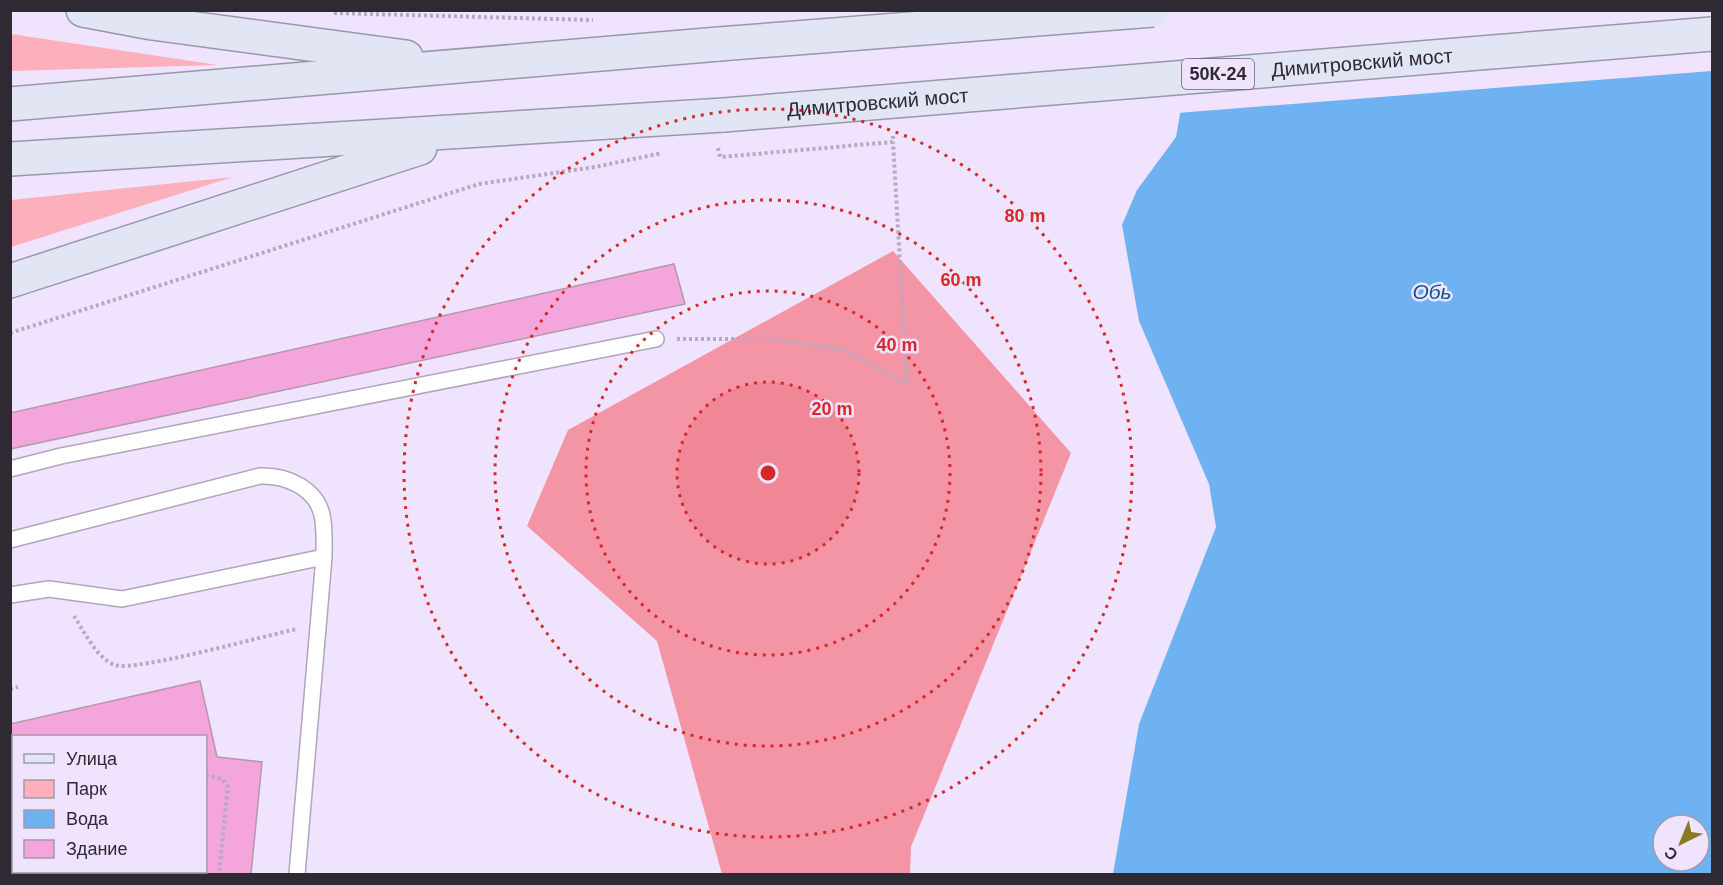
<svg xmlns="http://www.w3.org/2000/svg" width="1723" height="885" font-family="Helvetica,sans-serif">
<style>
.green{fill:#fcb0bc}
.forest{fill:#f495a5}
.water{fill:#6fb2f2;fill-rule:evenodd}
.pier{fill:#f0e3fd}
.building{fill:#f4a5db;stroke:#b399aa;stroke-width:1.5;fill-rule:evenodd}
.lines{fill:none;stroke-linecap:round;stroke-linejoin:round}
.lane-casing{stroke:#b1a4bc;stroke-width:18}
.primary-casing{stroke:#9798aa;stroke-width:36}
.path{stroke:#b5abc0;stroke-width:4;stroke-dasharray:3 3;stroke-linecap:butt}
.lane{stroke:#fff;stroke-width:15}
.primary{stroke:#e2e5f3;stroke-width:33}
.primary-bridge-casing{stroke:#9798aa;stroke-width:36;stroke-linecap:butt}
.primary-bridge{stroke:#e2e5f3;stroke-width:33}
.ring{fill:none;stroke:#d62828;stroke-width:3;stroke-dasharray:3 6}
.labels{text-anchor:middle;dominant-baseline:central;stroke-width:5;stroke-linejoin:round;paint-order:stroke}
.shield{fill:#f0e3fd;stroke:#68616f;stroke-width:1.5}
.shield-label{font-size:18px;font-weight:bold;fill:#2e2932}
.street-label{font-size:20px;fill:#2e2932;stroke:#f0e3fd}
.water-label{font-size:21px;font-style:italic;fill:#0d5892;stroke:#f0e3fd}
.centre{fill:#d62828;stroke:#f0e3fd;stroke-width:3}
.ring-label{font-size:18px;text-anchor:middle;font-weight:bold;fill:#d62828;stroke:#f0e3fd;stroke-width:5;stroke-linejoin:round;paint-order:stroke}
</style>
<rect width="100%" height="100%" fill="#f0e3fd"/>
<path class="green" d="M10,34H11L218,65L11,71Z
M233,177L11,247V200Z"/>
<path class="forest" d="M893,251L1071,453L911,847L910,874H722L657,641L527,526L568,430Z"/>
<path class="water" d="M1712,11V874H1113L1139,724L1216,527L1209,484L1139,321L1122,225L1137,190L1176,137L1188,69ZM1663,825H1699V861H1663Z"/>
<path class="pier" d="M1182,10L1712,11V71L1177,113L1185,69Z"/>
<path class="building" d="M674,264L685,304L10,449V413Z
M200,681L217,757L262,762L251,874H10V724ZM14,736H206V872H14Z"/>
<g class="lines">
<defs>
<path id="lane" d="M10,469L61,456L656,339
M10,540L260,476C286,475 316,488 322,515C325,527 324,543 324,557L297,874
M10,595L49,589L122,599L324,557"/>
<path id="primary" d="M83,10L152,23L406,57
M10,104L719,44
M10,159L724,115
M10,281L420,148"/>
</defs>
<use href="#lane" class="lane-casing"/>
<use href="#primary" class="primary-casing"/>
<path class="path" d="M334,13L593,20
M718,148L720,157L893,142V136
M10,333L479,184L595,167L662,153
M677,339H774L845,351L907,384L893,142
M74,616C84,631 97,659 115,665C135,672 267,635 297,629
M10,689L18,687
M206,775L222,779L228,787L219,874
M10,838L12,816
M10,872L11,874"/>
<use href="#lane" class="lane"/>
<use href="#primary" class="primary"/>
<defs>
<g id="primary-bridge">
<path d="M719,44L1153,10"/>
<path id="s1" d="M724,115L1712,34"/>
</g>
</defs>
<use href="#primary-bridge" class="primary-bridge-casing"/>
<use href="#primary-bridge" class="primary-bridge"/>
</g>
<circle cx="768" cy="473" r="91" fill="#d62828" fill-opacity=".12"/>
<g class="ring">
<circle cx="768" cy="473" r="91"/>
<circle cx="768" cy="473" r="182"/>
<circle cx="768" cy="473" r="273"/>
<circle cx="768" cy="473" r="364"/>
</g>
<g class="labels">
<rect class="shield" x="1182" y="59" width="72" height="30" rx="4.5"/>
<g class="shield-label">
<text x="1218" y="74">50К-24</text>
</g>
<g class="street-label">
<text stroke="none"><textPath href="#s1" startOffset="640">Димитровский мост</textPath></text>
<text stroke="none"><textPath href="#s1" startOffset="154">Димитровский мост</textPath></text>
</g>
<g class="water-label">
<text x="1432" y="291">Обь</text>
</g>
</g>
<circle cx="768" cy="473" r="9" class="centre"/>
<g class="ring-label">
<text x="1025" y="222">80 m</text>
<text x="961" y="286">60 m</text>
<text x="897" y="351">40 m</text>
<text x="832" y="415">20 m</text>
</g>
<rect width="1723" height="885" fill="none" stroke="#2e2932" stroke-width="24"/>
<rect x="12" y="735" width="195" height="138" fill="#f0e3fd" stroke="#a299ac" stroke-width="1.5"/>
<rect x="24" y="754" width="30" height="9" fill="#e2e5f3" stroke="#a299ac" stroke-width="1.5"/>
<text x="66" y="765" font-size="18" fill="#2e2932">Улица</text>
<rect x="24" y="780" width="30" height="18" fill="#fcb0bc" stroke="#a299ac" stroke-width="1.5"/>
<text x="66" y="795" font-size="18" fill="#2e2932">Парк</text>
<rect x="24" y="810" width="30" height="18" fill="#6fb2f2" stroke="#a299ac" stroke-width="1.5"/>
<text x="66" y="825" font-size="18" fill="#2e2932">Вода</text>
<rect x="24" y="840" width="30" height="18" fill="#f4a5db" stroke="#a299ac" stroke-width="1.5"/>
<text x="66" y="855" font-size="18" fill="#2e2932">Здание</text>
<g transform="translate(1681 843) rotate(223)"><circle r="28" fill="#f0e3fd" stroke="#a299ac" stroke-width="1.5"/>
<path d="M0-4.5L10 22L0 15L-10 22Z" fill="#897a1f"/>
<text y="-9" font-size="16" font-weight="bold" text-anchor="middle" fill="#2e2932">С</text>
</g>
</svg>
